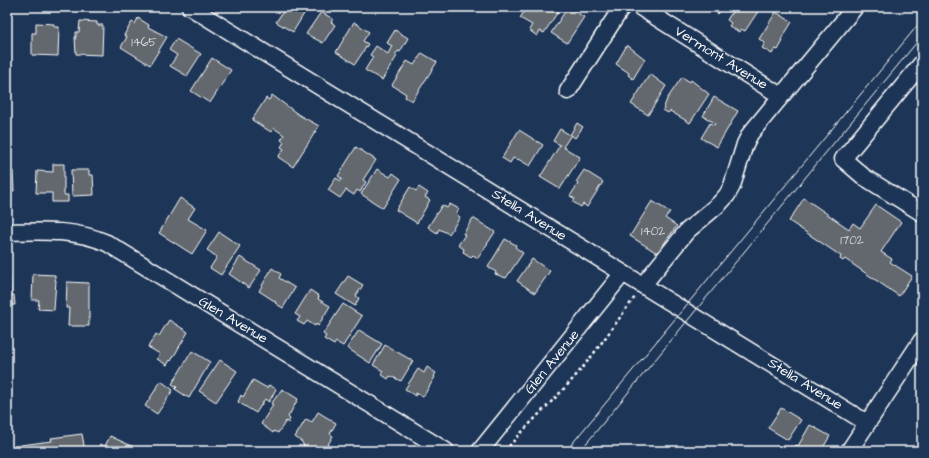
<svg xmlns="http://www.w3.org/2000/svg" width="929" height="458" font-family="'Architects Daughter',sans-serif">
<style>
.building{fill:#62686e;stroke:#fff}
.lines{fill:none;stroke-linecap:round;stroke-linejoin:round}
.minor-casing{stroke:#fff;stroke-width:19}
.path{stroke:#fff;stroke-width:2.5;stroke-dasharray:3 3;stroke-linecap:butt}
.minor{stroke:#1d3557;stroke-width:16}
.tram{stroke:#fff;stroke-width:1}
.labels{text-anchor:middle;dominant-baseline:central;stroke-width:3;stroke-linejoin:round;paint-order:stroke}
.number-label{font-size:12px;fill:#d8d9db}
.street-label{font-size:14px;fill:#fff;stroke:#1d3557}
</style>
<rect width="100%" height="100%" fill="#1d3557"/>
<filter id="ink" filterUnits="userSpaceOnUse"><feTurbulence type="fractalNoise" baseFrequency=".025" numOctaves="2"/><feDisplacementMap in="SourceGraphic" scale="8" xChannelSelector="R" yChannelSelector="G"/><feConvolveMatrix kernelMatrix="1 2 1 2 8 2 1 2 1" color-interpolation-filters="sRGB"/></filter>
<g filter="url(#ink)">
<path class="building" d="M286,7H308L293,32L276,22Z
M527,7H561L544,33L540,31L537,36L529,30L532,25L520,18Z
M568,7L584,17L567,43L551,33Z
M707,7H723L718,14Z
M735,7H754L759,10L745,31L741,29L739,32L729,26L731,23L727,20Z
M321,12L333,19L331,22L335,25L323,43L306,34Z
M776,12L792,22L781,40L783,41L778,50L775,49L772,54L762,48L765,43L759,39Z
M138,18L149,25L148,27L167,37L150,65L121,47L127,37L124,35L132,22L135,24Z
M80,21L97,22V25H103L102,55L76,54L75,37H76V32H79Z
M354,22L369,32L363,41L368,44L355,64L336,52Z
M36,23L54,24V27H59L58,56L32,55V33H36Z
M395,30L408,38L400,52L398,51L395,55L397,56L382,80L365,70L373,57L370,55L376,46L388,54L392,46L387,43Z
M176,39L201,54L187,76L170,66L177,55L169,50Z
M627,45L645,59L633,79L628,75L629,73L616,64Z
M422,53L437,62L412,101L405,97L406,94L392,85L407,61L414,65Z
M212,58L231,70L210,103L191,91Z
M650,74L666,86L648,115L631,104Z
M682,77L690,82L691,80L709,94L690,123L670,111L668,113L663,110L667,99Z
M272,95L299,115L319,126L293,167L278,157L284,149L281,147L284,142L281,140L284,135L274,128L271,132L252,120L266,98L269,100Z
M714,97L738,111L717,147L701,138L710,123L714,125L715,123L703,116Z
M577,123L583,127L575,138L571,135L563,147L580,157L560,189L540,177L560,145L553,141L560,129L570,135Z
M519,130L543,145L530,166L518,159L517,160L513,158L510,163L502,158Z
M356,147L376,160L363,180L366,182L360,192L357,190L354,195L346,190L340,198L328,190L336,178L341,181L342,179L338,176Z
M53,164H64V195H68V202H52V193H36L37,171L53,172Z
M377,169L390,177L393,173L401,179L383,208L361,194Z
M71,170H89V175H93L94,195L72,196Z
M584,170L603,182L587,207L583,204L581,207L573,202L575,199L570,196L578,184L576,182Z
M7,171H13L14,191L7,193Z
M410,187L416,191L419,187L428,193L425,197L430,200L417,223L396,210Z
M180,198L195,208L188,219L207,230L192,254L159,233Z
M804,198L849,229L853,223L860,228L876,205L901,222L881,252L892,259L890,262L912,276L899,296L845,259L843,261L840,259L841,256L789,221Z
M652,201L670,212L665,218L677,226L657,253L630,236Z
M450,204L459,209L456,214L460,217L449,234L439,229L437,233L428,227L442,205L447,208Z
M473,218L495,232L478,258L473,255L471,257L463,252L464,249L458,245L465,235L463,234Z
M219,232L240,246L221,275L210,268L217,257L207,250Z
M505,239L516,245L515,247L523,253L506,278L495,274L496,272L488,267Z
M240,257L261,270L249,288L229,274Z
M532,259L550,271L535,293L517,281Z
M272,268L281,274L279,278L295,288L283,308L275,303L276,302L259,291Z
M33,274L55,275V280H56L54,310L38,309L39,300H32Z
M7,276H10L11,295H14L15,305H7Z
M348,276L363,285L356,296L359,298L355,306L336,294Z
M67,282L89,283V326H68L69,308H66Z
M310,290L319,296L318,299L330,306L318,326L316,324L315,326L307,321L304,325L297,321L300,317L295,314Z
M343,304L362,316L343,346L336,342L334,345L324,339L326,336L323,334Z
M169,320L188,332L171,361L170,360L167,365L157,359L160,354L148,347L156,334L159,336Z
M359,330L382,344L370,363L347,348Z
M385,345L413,361L401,381L390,376L388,379L381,374L383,371L373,365Z
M192,351L210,362L189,398L175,389L177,387L172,384Z
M220,360L237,371L216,402L199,391Z
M427,367L436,373L434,376L435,377L423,397L416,393L415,396L405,389L418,369L424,373Z
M253,380L267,388L269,385L276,389L269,402L265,399L256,413L238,402L241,395L243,397Z
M161,381L173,390L157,414L145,406Z
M282,389L298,399L288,417L290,419L288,423L286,421L278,433L274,431L273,433L261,424L273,405L271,404Z
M781,408L801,420L788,440L768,428Z
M318,412L336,423L330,434L333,436L324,451H306L302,442L295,437L306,419L312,422Z
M810,425L830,436L821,451H792L796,445L798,446Z
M82,434L85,451H21V445L52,441L51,438Z
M110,436L142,451H97L100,444L105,446Z"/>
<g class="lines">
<defs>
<path id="minor" d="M190,7L867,423
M640,7L781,96
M922,63L843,159L864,177L922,213
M568,91L622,7
M7,232C41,231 75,229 107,243L446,451
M643,285L687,231L719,204L727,195L732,186L745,144L750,134L855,7
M480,451L623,273
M849,451L922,340"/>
</defs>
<use href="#minor" class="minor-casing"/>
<path class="path" d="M505,451C526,426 550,404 572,380C595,354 614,325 635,297"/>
<use href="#minor" class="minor"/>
<path class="tram" d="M566,451L922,20
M580,451L922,36"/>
</g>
</g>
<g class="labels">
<g class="number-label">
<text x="144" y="42">1465</text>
<text x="653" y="231">1402</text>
<text x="852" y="240">1702</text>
</g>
<g class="street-label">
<text transform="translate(721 58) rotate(32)">Vermont Avenue</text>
<text transform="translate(529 215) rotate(32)">Stella Avenue</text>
<text transform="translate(233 320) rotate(31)">Glen Avenue</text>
<text transform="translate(552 362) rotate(-51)">Glen Avenue</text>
<text transform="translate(805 384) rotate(32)">Stella Avenue</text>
</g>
</g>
<rect width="929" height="458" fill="none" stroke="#1d3557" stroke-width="24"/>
<rect x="12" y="12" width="905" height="434" fill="none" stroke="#fff" stroke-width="1.5" filter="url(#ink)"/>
</svg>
